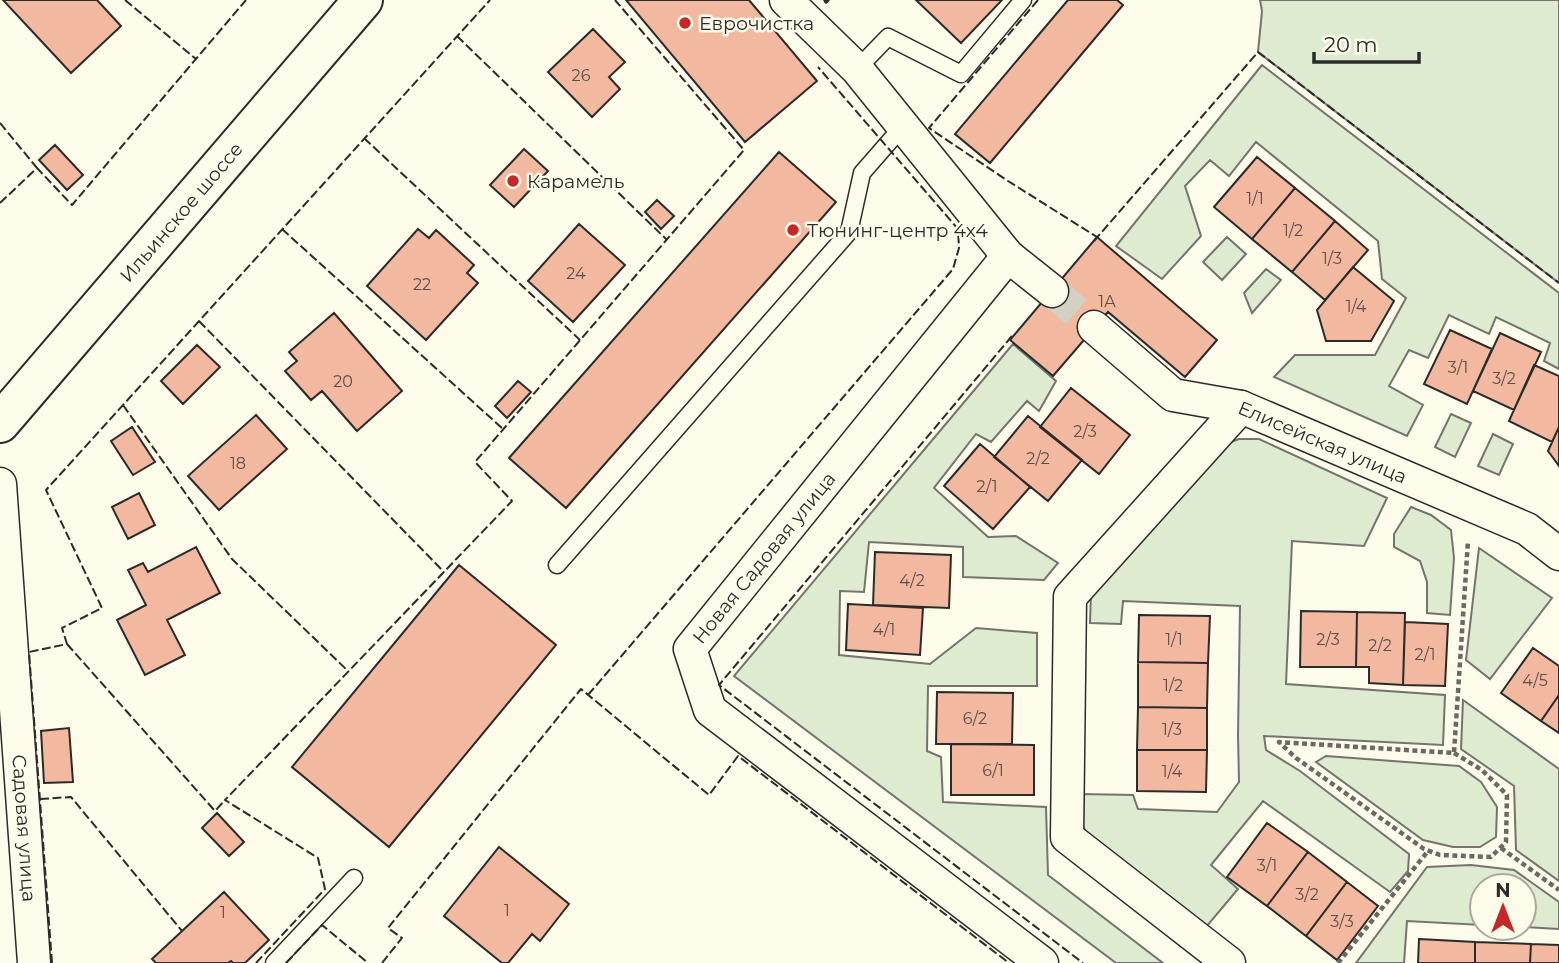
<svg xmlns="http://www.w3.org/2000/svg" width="1559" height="963" font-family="Montserrat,sans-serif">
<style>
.green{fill:#deebd1;stroke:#74746e;stroke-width:2}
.building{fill:#f2b8a0;stroke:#2b2b2b;stroke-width:2}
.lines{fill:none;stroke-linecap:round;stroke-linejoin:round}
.street-tunnel{stroke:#d3d1c4;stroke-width:32;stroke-dasharray:32 16;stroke-linecap:butt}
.lane-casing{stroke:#2b2b2b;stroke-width:19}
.street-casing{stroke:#2b2b2b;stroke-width:35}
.secondary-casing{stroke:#2b2b2b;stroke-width:42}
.path{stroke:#6a6964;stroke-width:4.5;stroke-dasharray:5 3.5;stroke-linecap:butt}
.lane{stroke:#fdfbea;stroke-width:16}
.street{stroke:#fdfbea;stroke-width:32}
.secondary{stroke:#fdfbea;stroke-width:38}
.fence{stroke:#2b2b2b;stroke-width:2;stroke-dasharray:9 3.5;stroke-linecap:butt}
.wall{stroke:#2b2b2b;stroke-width:3.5}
.poi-dot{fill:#c62828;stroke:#fdfbea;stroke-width:2.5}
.labels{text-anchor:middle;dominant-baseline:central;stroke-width:5;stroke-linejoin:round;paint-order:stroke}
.number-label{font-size:16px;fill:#5d4e48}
.poi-label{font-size:19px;fill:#2b2b2b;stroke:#fdfbea;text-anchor:start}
.street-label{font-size:19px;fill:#2b2b2b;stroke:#fdfbea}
</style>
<rect width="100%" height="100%" fill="#fdfbea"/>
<path class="green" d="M1260,0H1559V283L1258,52L1262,11Z
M1262,65L1559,293V369L1544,361L1550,343L1496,317L1489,334L1449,315L1428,358L1409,350L1389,386L1423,405L1407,436L1274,377L1295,355H1375L1406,298L1382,279L1378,241L1256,142L1229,176L1210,160L1185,186L1201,236L1162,279L1116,246Z
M1227,237L1246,254L1222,280L1203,262Z
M1266,269L1281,280L1252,313L1244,293Z
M1013,344L1056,381L1039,411L1027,401L991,442L976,434L934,488L988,537L1016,536L1058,563L1044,580L963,577V547L869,542L864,592L840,591L839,655L930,664L976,628L1037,633V686H928L927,751L941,757L943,802L1046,807L1048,875L1163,963H1116L734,676Z
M1451,414L1471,423L1455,457L1435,447Z
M1493,434L1513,444L1499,475L1478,466Z
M1239,439H1259L1387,498L1364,546L1292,541L1286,684L1445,695L1443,745L1264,736L1266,750L1300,771L1409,854L1408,871L1390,892L1263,801L1211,865L1238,889L1207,926L1094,845L1082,825L1081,794L1133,795L1138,809L1217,812L1239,782L1238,735L1240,606L1123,601L1121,624L1090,623L1091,593L1218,447Z
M1411,507L1431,515L1451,530L1454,558L1450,615L1427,613V582L1420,561L1394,547V534Z
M1479,548L1552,598L1490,679L1466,660Z
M1463,700L1559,769V881L1516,850L1514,786L1461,749Z
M1326,756L1459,766L1481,782L1497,807L1496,837L1480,847H1453L1423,840L1316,762Z
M1471,865L1514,870L1559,902V929L1524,927V886H1482V925L1407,921L1404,963H1356L1427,867Z"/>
<path class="building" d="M3,0H97L121,26L71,73Z
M626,0H749L817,81L745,142Z
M916,0H1002L961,43Z
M1068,0H1117L1123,5L990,163L955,134Z
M593,29L625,62L609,77L620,89L592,117L548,72Z
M55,145L83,175L67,190L39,160Z
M524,149L548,171L514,207L490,185Z
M779,152L836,202L566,508L509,458Z
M1257,157L1295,188L1252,239L1214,207Z
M1295,188L1335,221L1292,272L1252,239Z
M657,200L674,216L661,229L645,212Z
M1335,221L1368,250L1325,300L1292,272Z
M579,224L625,265L573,322L528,281Z
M418,229L429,238L436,230L474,265L467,273L478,283L426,340L367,286Z
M1097,237L1217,340L1185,377L1108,312L1053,376L1010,340Z
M1353,267L1394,301L1371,341H1326L1317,310Z
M334,313L402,391L357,431L322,391L311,400L285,371L297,361L289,352Z
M1450,330L1492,349L1467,404L1424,384Z
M1500,333L1541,352L1514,410L1473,391Z
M197,345L220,367L183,404L161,381Z
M1534,365L1559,376V427L1552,442L1509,421Z
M518,381L531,392L507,418L495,406Z
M1071,388L1130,435L1099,474L1040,427Z
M256,415L287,449L219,510L188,476Z
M1028,416L1082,460L1048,501L994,457Z
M132,427L155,462L133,475L111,441Z
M1559,427V466L1548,451Z
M980,444L1030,487L993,529L944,486Z
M139,493L155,525L128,539L112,507Z
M196,547L220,593L167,620L185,655L145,675L117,620L146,605L128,570L143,563L148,572Z
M875,552L951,555L949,608L873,605Z
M459,565L556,645L389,847L292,767Z
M848,604L923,608L920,655L846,650Z
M1301,611L1357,612L1356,667H1300Z
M1357,612L1405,613L1403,685L1369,683V667H1356Z
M1139,615L1210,616L1208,663L1138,662Z
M1405,622L1448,624L1445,686L1403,685Z
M1533,648L1559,666V695L1541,721L1501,693Z
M1138,662L1208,663L1207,708L1138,707Z
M937,692L1013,693L1012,744H936Z
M1559,695V733L1541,721Z
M1138,707L1207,708V750H1137Z
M69,728L73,782L44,783L41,731Z
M951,744L1034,745V795H951Z
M1137,750H1207L1206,792L1137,791Z
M217,813L244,842L229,856L202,828Z
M1267,823L1308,852L1267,906L1227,877Z
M499,847L569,904L540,941L532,934L508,963H502L444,916Z
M1308,852L1347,882L1306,936L1267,906Z
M1347,882L1378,906L1337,960L1306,936Z
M224,892L269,940L245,963H233L231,961L228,963H156L152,959Z
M1419,939L1475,942V963H1418Z
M1475,942L1531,944L1530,963H1475Z
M1531,944L1559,945V963H1530Z"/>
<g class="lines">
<path class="street-tunnel" d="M1052,291L1094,327"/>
<defs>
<path id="lane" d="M857,69L888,37L961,74L1023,0
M557,565L849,232L862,173L903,126
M274,963L354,878"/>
<g id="street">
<path d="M786,0L857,69L1008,256L1052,291"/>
<path d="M1008,256L690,649L710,710L1042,963"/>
<path id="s1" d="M1094,327L1173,395L1241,407L1527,529L1559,554"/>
<path id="s2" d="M0,484L34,963"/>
<path d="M1229,963L1067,837L1070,597L1241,407"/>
</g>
<g id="secondary">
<path id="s3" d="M0,423L363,0"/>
</g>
</defs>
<use href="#lane" class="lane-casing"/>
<use href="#street" class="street-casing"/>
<use href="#secondary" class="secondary-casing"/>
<path class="path" d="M1454,753L1482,770L1507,795L1506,842L1491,857L1440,855L1424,849L1296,758L1279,742L1454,753L1468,541
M1501,848L1559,890
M1338,963L1428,851"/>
<use href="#lane" class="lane"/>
<use href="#street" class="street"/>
<use href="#secondary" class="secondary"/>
<path class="fence" d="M125,0L196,59
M1038,0L929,128L1008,181L1097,237
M457,36L667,240
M0,123L37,168
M364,138L580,340
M0,203L37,168L72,205L246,0
M282,229L503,429
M1094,241L1258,52L1559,283
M199,321L444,572
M1012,336L719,685L1083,963
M123,405L232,559L348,671
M67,644L215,811L225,800
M588,695L953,269L959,248L958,229L818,67
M40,799L71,797L182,931
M52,963L29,652L67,644L62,628L102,608L46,490L490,0
M256,963L325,889L318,858L225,800L512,501L475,462L744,150L615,0
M286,963L322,925L368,963
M382,963L402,938L388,928L581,689L709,795L738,756L1009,963"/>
<path class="wall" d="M825,0L826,2L828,0"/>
</g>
<g class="poi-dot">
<circle cx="685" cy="23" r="7"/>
<circle cx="513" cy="181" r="7"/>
<circle cx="793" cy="230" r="7"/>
</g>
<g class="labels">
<g class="number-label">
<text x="581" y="75">26</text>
<text x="1255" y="198">1/1</text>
<text x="1293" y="230">1/2</text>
<text x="1332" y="258">1/3</text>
<text x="576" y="273">24</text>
<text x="422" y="284">22</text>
<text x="1107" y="301">1А</text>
<text x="1356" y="306">1/4</text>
<text x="1458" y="367">3/1</text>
<text x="1504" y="378">3/2</text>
<text x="343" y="381">20</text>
<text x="1085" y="431">2/3</text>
<text x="1038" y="458">2/2</text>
<text x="238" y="463">18</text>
<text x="987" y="486">2/1</text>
<text x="912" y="580">4/2</text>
<text x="884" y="629">4/1</text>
<text x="1174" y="639">1/1</text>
<text x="1328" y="639">2/3</text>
<text x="1380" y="645">2/2</text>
<text x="1425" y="654">2/1</text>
<text x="1535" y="680">4/5</text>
<text x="1173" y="685">1/2</text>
<text x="975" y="718">6/2</text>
<text x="1172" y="729">1/3</text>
<text x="993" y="770">6/1</text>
<text x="1172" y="771">1/4</text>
<text x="1267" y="865">3/1</text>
<text x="1307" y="894">3/2</text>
<text x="507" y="910">1</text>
<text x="223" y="912">1</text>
<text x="1342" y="921">3/3</text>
</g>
<g class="poi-label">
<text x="699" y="23">Еврочистка</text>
<text x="527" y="181">Карамель</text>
<text x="807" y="230">Тюнинг-центр 4х4</text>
</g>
<g class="street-label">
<text stroke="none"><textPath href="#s3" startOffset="278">Ильинское шоссе</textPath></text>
<text stroke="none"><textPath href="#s1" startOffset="262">Елисейская улица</textPath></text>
<text transform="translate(764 558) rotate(-51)">Новая Садовая улица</text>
<text stroke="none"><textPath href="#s2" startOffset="345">Садовая улица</textPath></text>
</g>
</g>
<g transform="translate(1503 907)"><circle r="33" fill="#fdfbea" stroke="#a9a89e" stroke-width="2"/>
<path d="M0-5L12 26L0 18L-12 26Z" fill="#c62828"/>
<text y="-10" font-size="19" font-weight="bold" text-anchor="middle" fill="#2b2b2b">N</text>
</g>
<path d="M1314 52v10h105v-10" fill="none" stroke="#2b2b2b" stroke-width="3.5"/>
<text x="1324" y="52" font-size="21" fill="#2b2b2b" stroke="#fdfbea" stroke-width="5" paint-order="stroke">20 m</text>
</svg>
